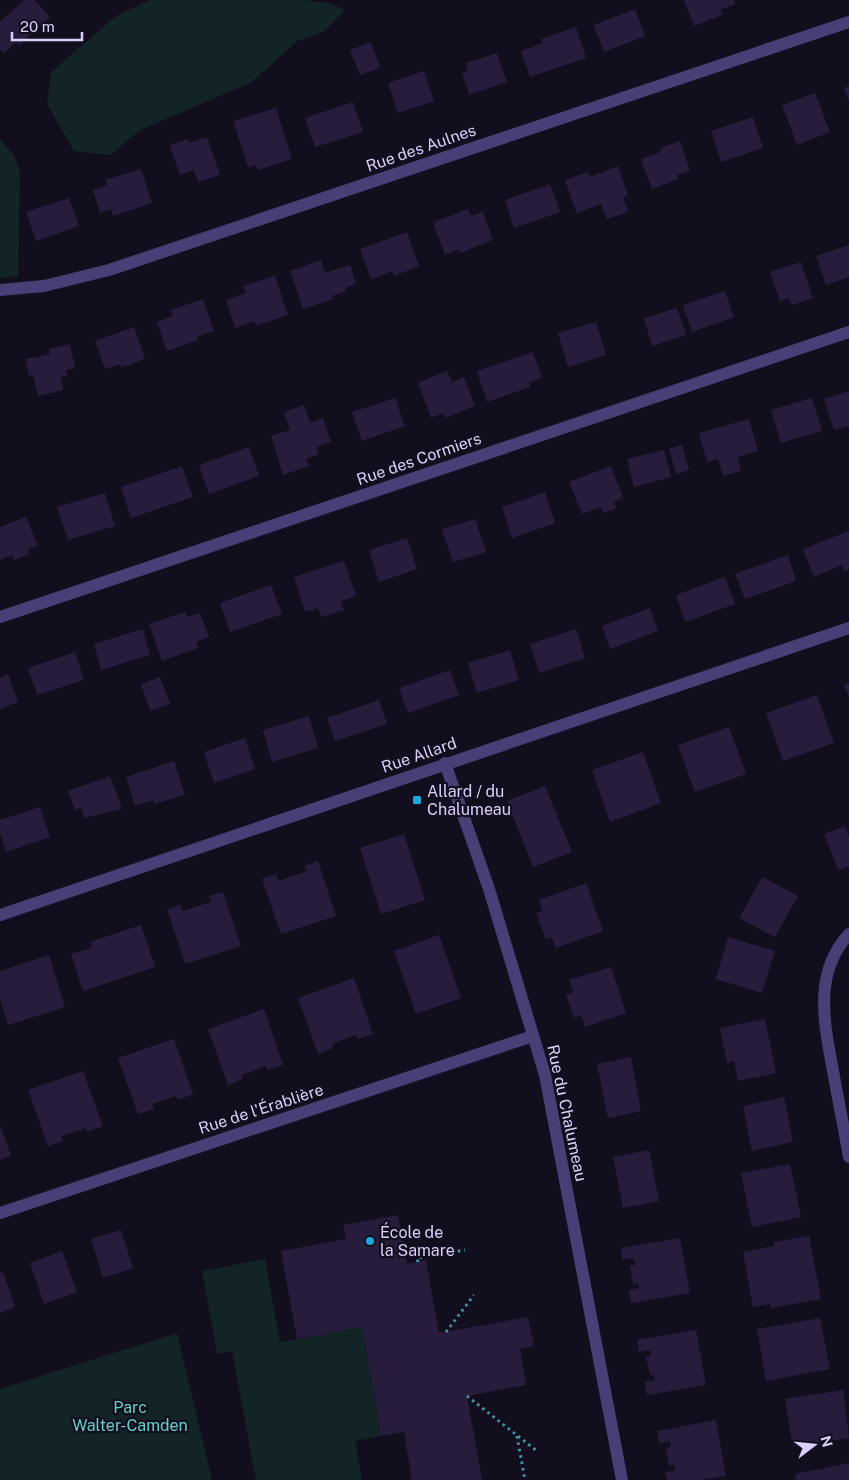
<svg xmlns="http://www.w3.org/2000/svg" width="849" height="1480" font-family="'Public Sans',sans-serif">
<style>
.green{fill:#122426}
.building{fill:#281c3c}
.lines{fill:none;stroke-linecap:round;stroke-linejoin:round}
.path{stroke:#3a98a3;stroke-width:3;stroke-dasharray:2.5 4;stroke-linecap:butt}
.minor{stroke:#4a3e77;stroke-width:12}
.poi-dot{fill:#19a8dc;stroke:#130e1d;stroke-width:2}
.labels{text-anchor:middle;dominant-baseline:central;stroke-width:4.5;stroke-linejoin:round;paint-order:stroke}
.street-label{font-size:16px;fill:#dbcffa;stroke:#130e1d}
.poi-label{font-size:16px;fill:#dbcffa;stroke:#130e1d;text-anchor:start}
.park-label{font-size:16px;fill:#64d1c8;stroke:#130e1d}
</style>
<rect width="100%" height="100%" fill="#130e1d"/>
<path class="green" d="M150,0H304L329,3L345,10L325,31L297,41L252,82L140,130L111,155L74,151L47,104L51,72L116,16Z
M0,139L14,155L20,173L18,276L0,278Z
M265,1259L280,1342L362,1327L381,1436L355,1441L362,1480H256L232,1351L217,1354L202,1271Z
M177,1333L212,1480H0V1389Z"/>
<path class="building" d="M24,0H34L50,17L19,45L16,42L4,53L0,49V22Z
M684,0H734L735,4L720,10L722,15L694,26Z
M635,9L645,36L604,52L594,25Z
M576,27L586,58L530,77L521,51L543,43L541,39Z
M371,42L380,68L360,75L350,50Z
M497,53L507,82L469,95L462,73L468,71L466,63Z
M424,71L434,101L398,113L388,83Z
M849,86V101L844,88Z
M815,93L830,132L797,145L782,105Z
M353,102L363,132L315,147L305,118Z
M276,108L292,159L258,170L256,165L248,167L233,121Z
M753,117L763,148L721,162L711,131Z
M207,137L220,175L198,182L194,170L180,175L170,145L188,139L189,143Z
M680,141L690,171L677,175L679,179L652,189L641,159L661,152L660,148Z
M618,166L628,195L623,197L628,212L607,219L601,204L577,213L565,180L588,172L590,177Z
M141,169L152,203L113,216L111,209L100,213L93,190L107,185L105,180Z
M550,184L560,212L514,228L505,200Z
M69,198L79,226L36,241L26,212Z
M468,209L471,216L483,212L493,240L460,253L459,249L445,255L433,222Z
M407,232L419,266L394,276L393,271L371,279L360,249Z
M849,245V277L826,285L816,256Z
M321,260L325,273L350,265L356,284L345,288L346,291L332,296L333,299L303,309L290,271Z
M801,262L813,298L792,305L789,298L780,301L770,272Z
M275,276L288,315L256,326L255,321L235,328L226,300L246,293L243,286Z
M725,291L734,317L692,332L683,305Z
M203,299L214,331L197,337L198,340L167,351L157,322L173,316L171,310Z
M677,308L686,335L652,346L644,318Z
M596,322L606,355L568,367L558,333Z
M134,327L145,359L121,368L120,364L105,369L95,341Z
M70,344L75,368L66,370L67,376L61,377L63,390L38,396L33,375L29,376L26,359L50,354L49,349Z
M533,352L542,378L529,382L530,387L487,402L477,371Z
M447,371L452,382L464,377L475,406L445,418L443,413L431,418L418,383Z
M849,391V426L834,430L824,399Z
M395,398L405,426L362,441L352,412Z
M812,398L822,431L781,443L771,410Z
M304,405L310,423L323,418L331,442L317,447L319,454L306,459L309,466L283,475L271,436L290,430L284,412Z
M749,419L758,451L737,457L741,471L723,476L718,459L707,462L699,433Z
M682,445L689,470L676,474L669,449Z
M249,447L259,476L209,494L199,465Z
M664,450L671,477L634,487L627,459Z
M182,466L193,497L131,518L121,487Z
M611,466L623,498L614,502L616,508L603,513L601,507L582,514L569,482Z
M545,492L555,523L512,538L502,507Z
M105,493L115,526L68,540L57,507Z
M26,517L38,546L28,549L30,554L14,560L12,555L0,560V527Z
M475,519L486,552L453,562L442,529Z
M849,531V569L844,571L842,565L814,577L803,549Z
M407,538L417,569L379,582L369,550Z
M788,555L796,581L745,599L735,574Z
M344,561L356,596L341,601L344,610L321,617L318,608L305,612L294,577Z
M725,577L735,604L685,622L676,595Z
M271,585L282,614L230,632L220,603Z
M650,608L658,631L610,649L602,626Z
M185,612L187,617L200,613L209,637L196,642L198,648L162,661L149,624Z
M143,629L150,655L101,670L94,644Z
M576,629L585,658L539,673L530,644Z
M510,650L519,680L477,693L468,663Z
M75,652L84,680L37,695L28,668Z
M450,670L459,695L408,713L399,688Z
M8,674L18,702L0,709V677Z
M160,677L170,704L150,711L141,684Z
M849,683V697L844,685Z
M817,695L834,743L783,761L766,713Z
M379,700L387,724L335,741L327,718Z
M309,716L318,748L272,762L263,730Z
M729,727L746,774L695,792L678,745Z
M245,738L255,769L214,783L204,752Z
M643,752L661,803L610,822L592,770Z
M174,761L185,795L154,804L153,800L135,806L126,777Z
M110,776L122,809L84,818L81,808L75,810L68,791Z
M545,786L572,852L533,867L507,801Z
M40,807L50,837L6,852L0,833V820Z
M845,826L849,836V866L838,870L824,834Z
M404,834L425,900L381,914L360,848Z
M318,861L336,916L281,934L262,879L276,874L278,881L307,871L304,866Z
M762,877L798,896L775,937L739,918Z
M586,883L603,931L556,948L551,937L546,939L536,913L543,911L539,900Z
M223,892L241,946L185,964L167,909L180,905L183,911L211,902L209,896Z
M141,925L155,967L83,991L71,954L92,948L90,942Z
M439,935L461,998L416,1014L394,951Z
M728,937L775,951L762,993L716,979Z
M49,955L65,1007L8,1025L0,999V971Z
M611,967L626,1013L585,1027L581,1015L574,1018L566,995L573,992L569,980Z
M354,978L373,1034L358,1039L356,1035L332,1044L333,1048L318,1054L298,998Z
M264,1009L283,1065L267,1070L266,1066L242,1075L243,1079L228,1085L208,1029Z
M765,1019L776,1073L738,1081L734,1061L727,1063L720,1028Z
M174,1039L193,1094L178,1100L176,1096L152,1104L154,1109L138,1114L118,1058Z
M631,1057L641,1111L608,1118L597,1064Z
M83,1071L103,1126L87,1132L86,1128L61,1136L63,1141L48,1146L28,1090Z
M784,1097L793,1142L752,1151L743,1106Z
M0,1125L11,1156L0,1160Z
M649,1150L659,1201L623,1208L613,1157Z
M790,1164L801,1217L752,1227L741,1173Z
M398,1215L407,1264L426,1260L439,1333L528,1317L534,1346L520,1349L526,1385L467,1396L482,1480H412L404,1432L381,1436L362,1327L297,1339L281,1251L346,1239L343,1225Z
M121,1230L133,1268L103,1278L91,1239Z
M809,1236L821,1299L771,1308L770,1304L753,1307L743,1252L774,1246V1242Z
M680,1238L690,1293L631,1303L629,1290L639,1288L638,1283L633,1284L630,1266L635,1265L634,1258L623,1260L621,1248Z
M62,1251L77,1292L44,1304L30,1263Z
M3,1272L15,1307L0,1313V1273Z
M820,1318L830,1369L766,1381L757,1329Z
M696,1330L706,1385L647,1395L645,1382L655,1380L654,1375H650L646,1357L651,1356L650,1350L639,1352L637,1340Z
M843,1390L849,1438L793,1447L785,1399Z
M716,1420L726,1476L701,1480H667L665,1472L675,1471L674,1465L669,1466L666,1448L671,1447L670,1441L659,1443L657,1431Z
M849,1463V1480H796L795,1474Z"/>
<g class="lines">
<path class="path" d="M418,1262L417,1258L465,1250
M446,1332L474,1295
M467,1396L537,1451
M517,1436L525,1480"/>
<path class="minor" d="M0,290L44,286L109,270L849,22
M0,617L849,332
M445,763L489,889L545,1075L622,1480
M0,915L849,628
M849,934C813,973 824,1022 833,1071C838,1099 844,1128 849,1157
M0,1213L533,1036"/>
</g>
<g class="poi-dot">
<rect x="412" y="795" width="10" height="10" rx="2.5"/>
<circle cx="370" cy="1241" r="5"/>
</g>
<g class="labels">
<g class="street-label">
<text transform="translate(421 148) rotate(-19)">Rue des Aulnes</text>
<text transform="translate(419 459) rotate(-19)">Rue des Cormiers</text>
<text transform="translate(419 755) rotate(-19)">Rue Allard</text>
<text transform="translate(261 1109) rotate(-18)">Rue de l'Érablière</text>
<text transform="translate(567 1113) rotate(78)">Rue du Chalumeau</text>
</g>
<g class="poi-label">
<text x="427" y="791">Allard / du<tspan x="427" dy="18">Chalumeau</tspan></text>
<text x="380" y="1232">École de<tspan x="380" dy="18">la Samare</tspan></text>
</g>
<g class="park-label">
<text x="130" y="1407">Parc<tspan x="130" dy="18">Walter-Camden</tspan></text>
</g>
</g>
<g transform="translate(814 1445) rotate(74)" stroke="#130e1d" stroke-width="4" paint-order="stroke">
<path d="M0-4L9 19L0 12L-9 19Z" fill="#dbcffa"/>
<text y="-8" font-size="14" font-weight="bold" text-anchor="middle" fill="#dbcffa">N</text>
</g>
<path d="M12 32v8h70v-8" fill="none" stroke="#dbcffa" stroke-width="2.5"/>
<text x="20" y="32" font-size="15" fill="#dbcffa" stroke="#130e1d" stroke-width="4" paint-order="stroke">20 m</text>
</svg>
